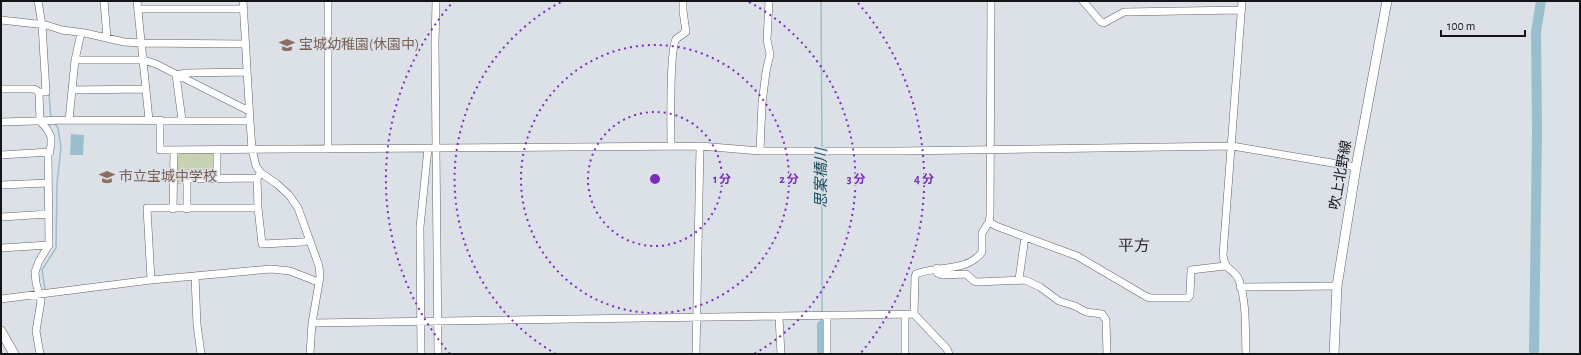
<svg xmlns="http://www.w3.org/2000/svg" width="1581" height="355" font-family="'Alegreya Sans','Noto Sans JP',sans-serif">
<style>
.green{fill:#c7d2b3}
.water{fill:#99bfcd}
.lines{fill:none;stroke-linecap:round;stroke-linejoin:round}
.stream{stroke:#99bfcd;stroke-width:1.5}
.river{stroke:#99bfcd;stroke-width:10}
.minor-casing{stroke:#5f646a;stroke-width:8}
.major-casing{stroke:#5f646a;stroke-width:10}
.minor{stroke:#fff;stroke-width:7}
.major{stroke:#fff;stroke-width:9}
.ring{fill:none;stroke:#7b2cbf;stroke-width:2;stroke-dasharray:2 4}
.labels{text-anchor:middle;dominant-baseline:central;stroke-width:3;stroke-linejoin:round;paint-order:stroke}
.education-label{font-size:14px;fill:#785e54;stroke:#dce1e8;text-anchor:start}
.street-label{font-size:14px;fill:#121416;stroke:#dce1e8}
.water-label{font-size:15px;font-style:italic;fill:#194d5e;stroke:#dce1e8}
.quarter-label{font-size:16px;fill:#272b31;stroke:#dce1e8}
.centre{fill:#7b2cbf;stroke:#dce1e8;stroke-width:2}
.ring-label{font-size:12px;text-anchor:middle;font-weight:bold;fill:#7b2cbf;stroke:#dce1e8;stroke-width:3;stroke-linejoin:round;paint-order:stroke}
</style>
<rect width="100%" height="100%" fill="#dce1e8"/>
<path class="green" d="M175,152H212L215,154V175L213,176L184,177L183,184H175Z"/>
<path class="water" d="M71,134L84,135L83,155H70Z"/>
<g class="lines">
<path class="stream" d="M821,1L822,149
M49,93L51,119
M822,153V313
M45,289L42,270L56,248L57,183L61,148L58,128L55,124
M822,317V325"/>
<path class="river" d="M822,354V325
M1534,354L1537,131L1536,32L1541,1"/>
<defs>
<path id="minor" d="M38,1L42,25L46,92H39L40,121L47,129L51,137V146L48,155L49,245L39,261L35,272L36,283L41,301L36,331L40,354
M104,1L107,38
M137,1L149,120
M243,1L250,121L252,149L256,166L261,173L277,184L289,195L298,208L319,266L320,277L312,323L310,354
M436,1L435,45L438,354
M1083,1L1101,22L1104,23L1124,12L1242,10
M1242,1L1223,255C1225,272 1234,268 1239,280C1247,304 1245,330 1246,354
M138,9H244
M1,20L46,25L62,30L85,33L124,42L141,43L246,44
M81,33L75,60H144L156,64L249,111
M1,89H34L39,92
M72,90L146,89
M69,120L75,60
M160,120V150L700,146L760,151H899L1232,146L1356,167
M182,120L176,75L186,73L247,72
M1,122L69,120L250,121
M671,146C671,128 669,51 676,39L686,32L683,11V1
M328,149V1
M760,151L762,103L766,72L770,54L767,40L769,1
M1,155L50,152
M217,179V150
M1,185L48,183
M258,208L262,244L303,242L310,240
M173,209L174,150
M187,209V179L257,178
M1,217L49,214
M989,222L996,226L1077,256L1147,297L1151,298H1188L1190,295L1191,270L1225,266
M1,248L49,245
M937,268V273L942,275L966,274L974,281L977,282L1025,280L1040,287L1059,301L1075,306L1086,312L1102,314L1106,320L1107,354
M195,276L197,325L201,354
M1019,279L1025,237
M151,280L147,208H258L257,178L261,173
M1240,287L1337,286
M1,299L151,280L271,269L290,271L318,282
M827,316V354
M779,317L781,354
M312,323L914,314
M421,354L420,227L428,148
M696,354L700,146
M905,354V315
M949,354L947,349L914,314L915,277L916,274C936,265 967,273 982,252V233L989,222L990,216L991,1"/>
<path id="major" d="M1,331L14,354
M1334,354L1337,286L1356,167L1387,1"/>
</defs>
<use href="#minor" class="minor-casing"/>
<use href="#major" class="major-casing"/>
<use href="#minor" class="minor"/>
<use href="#major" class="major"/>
</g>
<g class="ring">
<circle cx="655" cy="179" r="67"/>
<circle cx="655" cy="179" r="134"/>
<path d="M556 354A201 201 0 0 1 561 2M749 2A201 201 0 0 1 754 354"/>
<path d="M450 354A269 269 0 0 1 452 3M858 3A269 269 0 0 1 860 354"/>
</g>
<defs>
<symbol id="school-bare" viewBox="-9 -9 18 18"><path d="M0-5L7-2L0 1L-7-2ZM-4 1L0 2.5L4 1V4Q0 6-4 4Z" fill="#8d6e63" stroke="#dce1e8" stroke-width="2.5" paint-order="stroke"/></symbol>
</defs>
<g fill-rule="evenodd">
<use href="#school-bare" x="276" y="34" width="22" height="22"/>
<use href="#school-bare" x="96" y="166" width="22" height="22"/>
</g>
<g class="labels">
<g class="education-label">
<text x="299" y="45">宝城幼稚園(休園中)</text>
<text x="119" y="177">市立宝城中学校</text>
</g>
<g class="street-label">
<text transform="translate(1341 175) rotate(-80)">吹上北野線</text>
</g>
<g class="water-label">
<text transform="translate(821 178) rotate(-90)">思案橋川</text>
</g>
<g class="quarter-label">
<text x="1134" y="246">平方</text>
</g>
</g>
<circle cx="655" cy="179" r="6" class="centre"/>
<g class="ring-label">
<text x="722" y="183">1 分</text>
<text x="789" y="183">2 分</text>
<text x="856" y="183">3 分</text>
<text x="924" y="183">4 分</text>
</g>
<rect width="1581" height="355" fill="none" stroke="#121416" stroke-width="4"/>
<path d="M1441 30v6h84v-6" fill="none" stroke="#121416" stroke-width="2"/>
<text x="1447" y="30" font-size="12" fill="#121416" stroke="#dce1e8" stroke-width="3" paint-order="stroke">100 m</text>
</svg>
